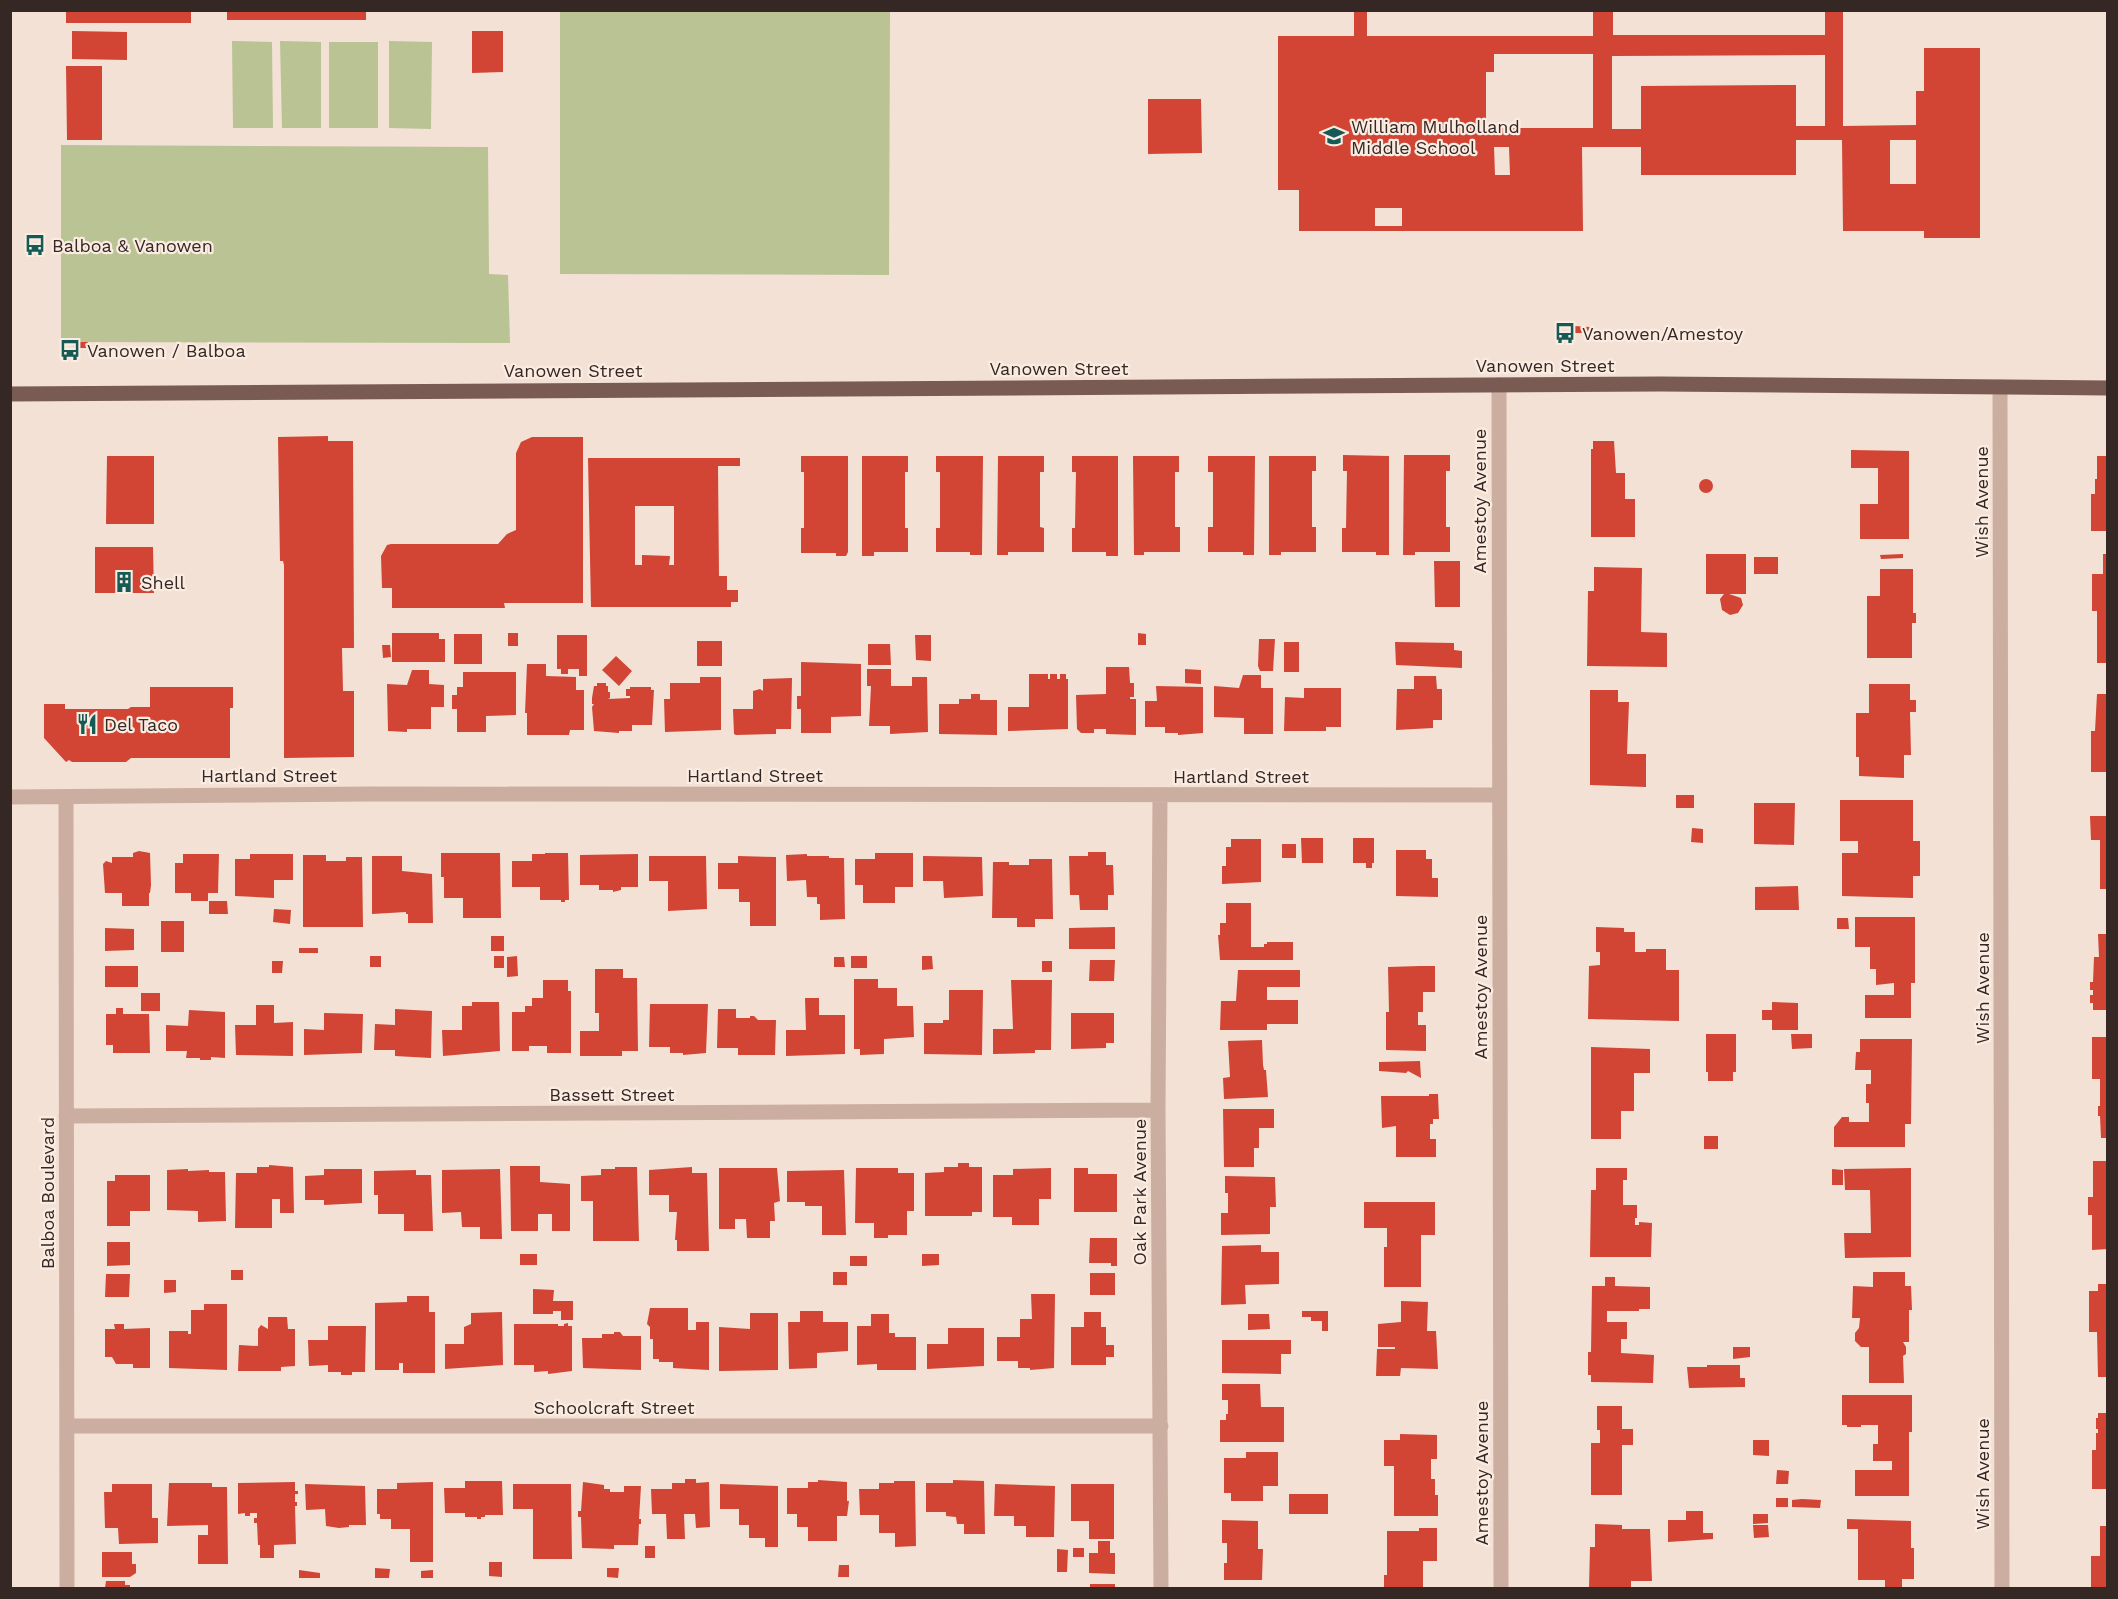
<svg xmlns="http://www.w3.org/2000/svg" width="2118" height="1599" font-family="'Work Sans',sans-serif">
<style>
.green{fill:#bac394}
.building{fill:#d24434;fill-rule:evenodd}
.lines{fill:none;stroke-linecap:round;stroke-linejoin:round}
.minor{stroke:#ccaea0;stroke-width:15}
.major{stroke:#795b54;stroke-width:15}
.labels{text-anchor:middle;dominant-baseline:central;stroke-width:4.5;stroke-linejoin:round;paint-order:stroke}
.poi-label{font-size:18px;fill:#352724;stroke:#fbece2;text-anchor:start}
.street-label{font-size:18px;fill:#352724;stroke:#fbece2}
</style>
<rect width="100%" height="100%" fill="#f3e1d5"/>
<path class="green" d="M560,11H890L889,275L560,274Z
M232,41L272,42L273,128H233Z
M280,41L321,42V128H282Z
M389,41L432,42L431,129L389,128Z
M329,42H378V128H329Z
M61,145L488,147L489,274L508,275L510,343L61,342Z"/>
<path class="building" d="M66,10H191V23H66Z
M227,10H366V20H227Z
M1354,10H1367V36H1593V10H1613V35H1825V10H1843V126L1916,125V91H1924V48H1980V238H1924V231H1843L1842,140H1796V175H1641V147H1582L1583,231H1299V190H1278V36H1354ZM1494,54H1593V128H1486V72H1494ZM1825,55V126H1796V85L1641,86V129H1612V56ZM1890,140H1916V184H1890ZM1494,147H1509L1510,175H1495ZM1375,208H1402V226H1375Z
M72,31L127,32V60L72,59Z
M472,31H503V72L472,73Z
M66,66H102V140H67Z
M1148,99H1201L1202,153L1148,154Z
M1574,326L1590,327V333H1574Z
M73,342H88V348H74Z
M328,436V441H353L354,648H342L343,691H354V757L284,758V565L283,561H280L278,437Z
M532,437H583V603H504L505,608H392V588H382L381,556L387,545L391,544H498L507,534L516,530V453L521,442Z
M1593,441H1614L1616,473H1625V499H1635V537H1591V449H1593Z
M1851,450L1909,451V539H1860V504H1878V468H1851Z
M1343,455L1389,456V555H1376V552H1342V528H1346L1347,471H1343Z
M1404,455H1450V471H1446V527H1450V552H1415V555H1403Z
M107,456H154V524H106Z
M801,456H848V552L846,556H836V553H801V528H804V472H801Z
M862,456H908V472H905V528H908V552H874V556H862Z
M936,456H983L982,555H970V552H936V528H940V472H936Z
M998,456H1044V472H1040V527L1044,528V552H1008V555H997Z
M1072,456H1118V556H1106V552H1072V528H1075L1076,472H1072Z
M1133,456H1179V472H1175V527H1180V552H1144V555H1134Z
M1208,456H1255L1254,555H1243V552H1208V527H1213V472H1208Z
M1269,456H1316V471H1312V527H1316V552H1281V555H1269Z
M2097,456H2108V531H2091V494H2095V479H2097Z
M588,458H740V466H718L719,576H727V590H738V602H731V607H591ZM635,506H674V565H669L670,556L642,555V565H635Z
M1699 486a7 7 0 1 1 14 0a7 7 0 1 1-14 0Z
M95,547H153L154,593H95Z
M1706,554H1746V594H1729L1741,598L1743,605L1738,613L1730,615L1722,610L1720,599L1724,594H1706Z
M1903,554V558L1881,559L1880,555Z
M2103,554H2108V663H2097V611H2092V574H2103Z
M1754,557H1778V574H1754Z
M1434,561H1460V607H1435Z
M1594,567L1642,568L1641,632L1667,633V667L1587,666L1588,591H1594Z
M1880,569H1913V613H1916V623H1912V658H1867V596H1880Z
M392,633H439V639H445V662H392Z
M508,633H518V646H508Z
M1138,633L1146,634V645H1138Z
M454,634H482V664H454Z
M557,635H587V676H579V669H568V674H561V669H557Z
M915,635H931V661L916,660Z
M1259,639H1275L1273,671H1260L1258,666Z
M697,641H722V666H697Z
M1284,642H1299V672H1284Z
M1395,642L1454,643V650L1462,651V668L1396,665Z
M868,644H890L891,665H868Z
M382,645H390L391,657L383,658Z
M616,656L632,671L619,686L602,670Z
M801,662L861,664V716L831,717V733H801V709H797V696H801Z
M527,664H546V676L576,677V690H584V730H570L569,735H527V713H525Z
M1106,667H1129L1130,683H1134V697H1130V699H1136V735L1106,734V729H1094V733H1081L1077,729L1076,695L1106,694Z
M867,669H891V686H912V677H927L928,732L890,734V726H869L871,686H867Z
M1185,669L1201,670V684L1185,683Z
M412,670H429V684L444,685V707H431V729H407V732L388,731L387,684L407,685Z
M463,672H516V715L486,716V732H457V709H452V695H457V687H463Z
M1029,674H1048V679H1050V674H1057V679H1060V674H1066V679H1068V729L1008,731V707H1029Z
M1243,675H1261V688H1273V734H1244V718L1214,717V686L1239,688Z
M1414,676H1436L1437,689H1442V720H1433V728L1396,730L1397,689H1414Z
M700,677H721V730L665,732L664,699H670V683H700Z
M792,678L791,729H776V734L736,735L734,734L733,709H753V691L760,689L763,691V679Z
M597,683H606V686H608V692H610V698L608,699L630,698V696H626V689H630V687H651V690H654L652,725H632V731H619V733L594,731L592,707L594,704H592V698L594,686H597Z
M1869,684H1910V700H1916V712H1910L1911,755H1904V778L1859,776V757H1856V713H1869Z
M1156,686L1203,687V733L1178,735V733H1165V727H1145V701H1157Z
M150,687H233V708H230V758H131L126,762H72L69,760L66,762L44,738V704H65V709H128L131,707H150Z
M1304,688H1341V727H1326V731H1284L1285,697L1304,698Z
M1590,690H1618V702H1629L1627,754H1646V787L1590,785Z
M971,694H980V700H997V735L939,734V704H959V699H971Z
M2097,694H2108V772H2091V731H2095Z
M1676,795H1694V808H1676Z
M1840,800H1913V841H1920V876H1913V898L1842,896V853H1858V841H1840Z
M1754,803H1795L1794,845L1754,844Z
M2090,816H2108V889H2100V840H2091Z
M1692,828L1703,829V843L1691,842Z
M1301,838H1323V863H1302Z
M1353,838H1374V863H1372V868H1366V863H1353Z
M1231,839H1261V882L1222,884V866H1226V847H1231Z
M1282,844H1296V858H1282Z
M1396,850H1426V859H1432V878H1438V897L1396,896Z
M139,851L150,853L151,885L150,893H149V906H122V893H105L103,864L106,861L112,863V857H133V853Z
M1088,852H1106V865H1113L1114,895H1108V910H1080L1079,895H1070L1069,856H1088Z
M441,853H500L501,918H463V898H444V877H441Z
M545,853H568L569,900H565V902H561V900H540V887H512V861H532V854H545Z
M875,853H913V887H895V903H863V885H855V859H875Z
M183,854H219L218,893H208V901H191V893H175V863H183Z
M250,854H293V880H274V898L235,896V859H250Z
M638,854V887H621V890L613,892V890H599V885H580V855Z
M807,854V856H829V858H844L845,919L820,920V904H817V897H807L806,880L787,881L786,855Z
M303,855H326V861H346V857H362L363,927H303Z
M372,856H402V871L432,874L433,923H408V914H406V912L372,914Z
M649,856H706L707,909L668,911V881H649Z
M738,856L776,857V926H750V902H739V889H718V863H738Z
M923,856L982,857L983,896L944,898L943,881H923Z
M1029,859H1052L1053,919H1035V927H1017V918H992L993,862H1009V865H1029Z
M1798,886L1799,910H1755V887Z
M209,901H227L228,914H209Z
M1226,903H1251V947H1264V944H1267V942H1293V960H1220L1218,935H1220V923H1226Z
M274,909L291,910L290,924L273,922Z
M1855,917H1915V983H1911V1018H1865V995H1894V983L1876,985V969H1870V947H1855Z
M1837,918H1848L1849,929H1837Z
M161,921H184V952H161Z
M1115,927V949H1069V928Z
M1596,927L1624,928V932H1635V952H1646V949H1666V970H1679V1021L1588,1019L1589,966L1600,965V952H1596Z
M105,928L134,929V950L105,951Z
M2098,934H2108V1010H2093V1003H2090V995H2093V990H2090V982H2093L2094,957H2099Z
M491,936H504V951H491Z
M299,948H318V953H299Z
M370,956H381V967H370Z
M494,956H504V968H494Z
M517,956L518,976L507,977V957Z
M851,956H867V968H851Z
M922,956H932L933,969L922,970Z
M834,957H844L845,967H834Z
M1090,960H1115L1114,981H1089Z
M272,961H283L282,973H272Z
M1042,961H1052V972H1042Z
M105,966H138V987H105Z
M1420,966H1435V992H1423V1012H1418V1025H1426V1051L1386,1050V1012H1389L1388,967Z
M595,969H623V978H637L638,1051H622V1056H580V1031H599V1013H595Z
M1238,970H1300V987H1267V1000H1298V1024H1267V1030H1220L1221,1001H1236Z
M854,979H878V988H897V1006H913L914,1037L884,1039V1054L860,1055V1049H854Z
M543,980H568V991H571V1053H547V1046H529V1051H512V1012H525V1006H532V998H543Z
M1011,980H1052L1051,1050H1035V1053L993,1054V1029H1013Z
M949,990H983L982,1055L924,1054V1023H943V1020H949Z
M141,993H160V1011H141Z
M805,998H819V1015H845V1054L786,1056V1030H806Z
M472,1002H499L500,1051L443,1056L442,1030H462V1006H472Z
M1772,1002L1798,1003V1030H1772V1020H1762V1010H1772Z
M650,1004H708L706,1053L683,1055V1053H670V1047H649Z
M256,1005H274V1023L293,1022V1056L236,1055L235,1025H256Z
M116,1008H123V1014H149L150,1053H113V1045H106V1014H116Z
M395,1009L432,1011L431,1058L395,1056V1050H374L375,1024L395,1025Z
M718,1009H736V1018H750V1016H754L758,1020H776L775,1055H738V1048H717Z
M189,1010L225,1012V1058L211,1057V1060H200V1058H186L187,1051H166V1025L188,1026Z
M324,1013L363,1014L362,1053L304,1055V1029L324,1030Z
M1071,1013H1114V1043H1106V1048L1071,1049Z
M1706,1034H1736V1072H1733V1081H1708V1072H1706Z
M1791,1034H1812V1048L1792,1049Z
M2092,1037H2108V1138H2101L2100,1116H2098V1106H2100V1079H2092Z
M1860,1039H1912L1911,1124H1905V1147H1834V1127L1842,1117H1849V1122H1869V1103H1866V1084H1871V1070H1855L1856,1052H1860Z
M1262,1040L1263,1065L1264,1070H1266L1268,1097L1224,1099L1223,1078L1230,1077L1228,1041Z
M1591,1047L1650,1049V1073H1634V1111H1621V1139H1591Z
M1420,1061L1421,1078L1408,1071L1406,1073L1379,1071V1062Z
M1429,1094H1438L1439,1119H1433V1124H1430V1139H1436V1157H1396V1126L1382,1128L1381,1096H1429Z
M1223,1109H1274V1128H1259V1148H1254V1167H1224Z
M1704,1136H1718V1149H1704Z
M2093,1161H2108V1249L2092,1250V1215H2088V1197H2093Z
M958,1163H969V1167H982V1212H972V1216H925V1173L944,1172V1167H958Z
M269,1165L293,1167L294,1213H280V1199H272V1228H235L236,1173H257V1167H269Z
M510,1166H540V1182L570,1184V1231H552V1214H538V1231H511Z
M615,1167H637L639,1241H593V1201H581V1176L601,1175V1169H615Z
M692,1167V1173H707L709,1251H677V1240H675L677,1212H669V1195H649V1170Z
M719,1168H777L780,1201L774,1203L775,1221H770V1238H747L746,1219H735V1229H719Z
M856,1168H898V1173H914V1211H907V1235H888V1238H874V1223H855Z
M1051,1168V1199H1039V1225H1012V1217H993V1175H1013V1169Z
M1074,1168H1088V1174H1117V1212H1074Z
M1596,1168H1627V1180H1623V1205H1637V1218H1635V1225H1639V1222L1652,1223L1651,1257H1590L1591,1190H1596Z
M1911,1168V1257L1845,1258L1844,1233H1871L1870,1190H1845L1844,1169Z
M188,1169V1171L209,1170V1172H225L226,1221L198,1222V1211L167,1210V1170Z
M324,1169H362V1203L324,1205V1200H305V1176L324,1175Z
M500,1169L502,1239H480V1227H462L461,1212L442,1213V1170Z
M1832,1169L1843,1170V1185H1832Z
M416,1170V1175H431L433,1231H404V1214H378V1195H374V1171Z
M844,1170L846,1235H822V1206H805V1202H787V1171Z
M115,1175H150V1211H130V1226H107V1181H115Z
M1225,1176L1275,1177L1276,1207H1270V1234L1221,1235V1213H1228V1193H1225Z
M1364,1202H1435V1235H1421V1287H1384V1247H1387V1228H1364Z
M1090,1238H1117V1266H1111V1263H1089Z
M107,1242H130V1265L107,1266Z
M1261,1245V1252H1279V1284L1245,1285L1246,1304L1221,1305L1222,1246Z
M520,1254H537V1265H520Z
M922,1254H939V1265L922,1266Z
M850,1256H867V1266H850Z
M231,1270H243V1280H231Z
M833,1272H847V1285H833Z
M1873,1272H1905V1286H1911L1912,1310H1909V1342H1903L1906,1347V1354L1903,1356L1904,1383H1869V1347H1861L1855,1341V1333L1859,1328L1860,1318H1852L1853,1286L1873,1287Z
M1090,1273H1115V1295H1090Z
M106,1274H130L129,1297H105Z
M1605,1277H1615V1286L1650,1287V1309H1639V1311H1607V1322H1627V1339H1621V1353L1654,1355L1653,1383L1591,1382V1375H1588V1352H1591L1592,1286H1605Z
M164,1280H176V1292L164,1293Z
M2098,1284H2108V1377H2098L2097,1332H2089V1291H2098Z
M533,1289L554,1290L553,1301H573V1320H561V1311H553V1314H533Z
M1031,1294H1055L1054,1368L1030,1370V1368H1018V1361H997V1337H1020V1319H1032Z
M407,1296H429V1312H435V1373H403V1363H399V1370H375V1303L407,1302Z
M1401,1301L1428,1302L1427,1331H1436L1438,1369L1401,1368L1400,1376H1376L1377,1349H1395V1347H1378V1324L1401,1322Z
M204,1304H227V1370L169,1368V1331H188V1334H191V1310H204Z
M650,1308H688V1330H696V1322H709V1370L673,1368V1362H659V1359H653V1339H650V1327L647,1324Z
M800,1311H823V1322H848V1351L817,1353V1368L789,1369L788,1322H800Z
M1302,1311H1328V1331H1322V1321H1311V1317H1302Z
M502,1312L503,1365L445,1369V1344H464V1327L471,1324V1313Z
M1084,1312H1101V1327H1106V1345H1114V1357H1106V1365H1071V1327H1084Z
M750,1313H778V1370L719,1371V1327L750,1329Z
M871,1314H889V1333H895V1337H916V1370H877V1364L857,1365V1326H871Z
M1248,1314H1269L1270,1329L1248,1330Z
M268,1317H287L288,1329H295V1366L281,1367V1371H238L239,1345L258,1346V1329L261,1325L268,1329Z
M568,1323V1326H572V1371L548,1374V1371L534,1372V1365H514V1324H558V1326H564V1324Z
M114,1324H124V1329L150,1328V1368H133V1364H116L112,1357H105V1329H115Z
M328,1326H366L365,1372H352V1375H341V1372H328V1365L309,1366L308,1340H328Z
M948,1328H984V1366L927,1369V1344H948Z
M614,1332H620L623,1336H641V1370L583,1368L582,1338H602V1334H614Z
M1222,1340H1291V1354H1281V1374L1222,1373Z
M1733,1347H1750V1357L1733,1359Z
M1707,1365H1740V1378H1745V1387L1689,1388L1687,1367H1707Z
M1222,1384H1260L1261,1407H1284V1442H1220V1420H1226V1414H1228V1400H1222Z
M1842,1395H1912V1432H1909V1496H1855V1470H1892V1461H1873V1444H1878V1425H1861V1427H1847V1425H1842Z
M1597,1406H1622V1429H1633V1445H1622V1495H1591V1443H1600V1430H1597Z
M2098,1413H2108V1489H2092V1450H2096V1433H2098V1429H2096V1418H2098Z
M1400,1434L1437,1435V1459H1431V1479H1435V1495H1438V1516H1394V1466H1384V1440H1400Z
M1753,1440H1769V1456L1753,1455Z
M1246,1452H1278V1486H1263V1501H1231V1493H1224V1458H1246Z
M1777,1470L1789,1471L1788,1484H1776Z
M685,1479H696V1483L709,1482L710,1527L696,1528L695,1514H684L685,1539H667L666,1514H652L651,1489H672V1483H685Z
M818,1480L847,1482V1501H849L847,1516H837V1541H808V1527H797V1514H787V1488H808V1482H818Z
M953,1480L984,1481L985,1534H964V1524H957L956,1517L946,1516V1512H926V1483H953Z
M465,1481H502L503,1515H485V1517H481V1519H477V1517H465V1513H445L444,1488H465Z
M894,1481H915L916,1546L895,1547V1533H879V1515H860L859,1489H879V1483H894Z
M295,1482V1491H298V1494H295V1502H297V1506H295L296,1544L274,1545V1558H260V1545H258L257,1523H254V1518H257V1513H250V1516H245V1513L238,1514V1483Z
M433,1482V1562H410V1529H391V1519H380V1514H377V1489H397V1483Z
M583,1482L604,1485V1489H610V1492H624V1486H641L639,1519H641V1524H639L638,1545H614V1549L582,1548L581,1517H578V1511H581Z
M169,1483H212V1487H227L228,1564H198V1535H208V1525L167,1526Z
M112,1484H152V1518H158V1543L119,1544L118,1528H105L104,1492H112Z
M305,1484L365,1486L366,1525H349V1527L339,1528L326,1526L325,1509L306,1510Z
M513,1484H571L572,1559H533V1509H513Z
M720,1484L778,1486V1547H765V1538H749V1525H739V1509H720Z
M995,1484L1055,1486L1054,1537H1026V1526H1014V1516H994Z
M1071,1484H1114V1539H1089V1521H1071Z
M1289,1494H1328V1514H1289Z
M1776,1498H1788V1507H1776Z
M1802,1499L1821,1500L1820,1508L1792,1507V1500Z
M1686,1511H1703V1533H1713V1539L1668,1542V1520H1686Z
M1753,1514H1768V1523L1753,1524Z
M1847,1519L1911,1521V1548H1914V1579H1902V1588H1885V1580H1858V1529H1847Z
M1222,1520L1258,1521V1549H1263L1262,1580H1224V1563H1227V1543H1222Z
M1595,1524L1622,1525V1529H1650L1652,1581H1631V1588H1589L1590,1547H1595Z
M1753,1525H1768L1769,1537L1754,1538Z
M2100,1526H2108V1588H2091V1556H2100Z
M1419,1528H1437V1561H1423V1588H1384V1575H1387V1531H1419Z
M1098,1541H1110V1553H1115V1574L1089,1573V1553H1098Z
M645,1546H655V1558H645Z
M1073,1548H1084V1557H1073Z
M1057,1549L1068,1550L1067,1572H1057Z
M102,1552H132V1564H136V1573L130,1577H102Z
M489,1562H502V1577L489,1576Z
M839,1565H849V1577H838Z
M375,1568L390,1569L389,1578H375Z
M607,1568H619L618,1578L607,1577Z
M299,1570L320,1573V1578H299Z
M433,1570V1578H421V1571Z
M106,1581H125V1585H130V1588H105Z
M1090,1584H1115V1588H1090Z"/>
<g class="lines">
<path class="minor" d="M1499,385L1501,1588
M2000,387L2002,1588
M1160,795L1158,1110L1161,1588
M10,797L369,794L1499,795
M66,797L67,1588
M66,1116L1158,1110
M67,1426H1161"/>
<path class="major" d="M10,394L1660,384L2108,388"/>
</g>
<defs>
<symbol id="school-bare" viewBox="-9 -9 18 18"><path d="M0-5L7-2L0 1L-7-2ZM-4 1L0 2.5L4 1V4Q0 6-4 4Z" fill="#165a55" stroke="#fbece2" stroke-width="2.5" paint-order="stroke"/></symbol>
<symbol id="bus-bare" viewBox="-9 -9 18 18"><path d="M-5-6H5V4H4V6H2V4H-2V6H-4V4H-5ZM-3.5-4V0h7V-4ZM-3.5 1.2v1.5H-2V1.2ZM2 1.2v1.5H3.5V1.2Z" fill="#165a55" stroke="#fbece2" stroke-width="2.5" paint-order="stroke"/></symbol>
<symbol id="building-bare" viewBox="-9 -9 18 18"><path d="M-4-6H4V6H1V3H-1V6H-4ZM-2.5-4.3h1.7v1.8h-1.7ZM.8-4.3h1.7v1.8H.8ZM-2.5-1h1.7V.8h-1.7ZM.8-1h1.7V.8H.8Z" fill="#165a55" stroke="#fbece2" stroke-width="2.5" paint-order="stroke"/></symbol>
<symbol id="restaurant-bare" viewBox="-9 -9 18 18"><path d="M-5-6h1v4h1v-4h1v4h1v-4h1v5L-1.5 .5V6h-2V.5L-5-1ZM5-6V6H3V1.5H1.5Q1.5-4 5-6Z" fill="#165a55" stroke="#fbece2" stroke-width="2.5" paint-order="stroke"/></symbol>
</defs>
<g fill-rule="evenodd">
<use href="#school-bare" x="1319" y="121" width="30" height="30"/>
<use href="#bus-bare" x="20" y="230" width="30" height="30"/>
<use href="#bus-bare" x="1550" y="318" width="30" height="30"/>
<use href="#bus-bare" x="55" y="335" width="30" height="30"/>
<use href="#building-bare" x="109" y="567" width="30" height="30"/>
<use href="#restaurant-bare" x="72" y="709" width="30" height="30"/>
</g>
<g class="labels">
<g class="poi-label">
<text x="1351" y="126">William Mulholland<tspan x="1351" dy="21">Middle School</tspan></text>
<text x="52" y="245">Balboa &amp; Vanowen</text>
<text x="1582" y="333">Vanowen/Amestoy</text>
<text x="87" y="350">Vanowen / Balboa</text>
<text x="141" y="582">Shell</text>
<text x="104" y="724">Del Taco</text>
</g>
<g class="street-label">
<text x="1545" y="365">Vanowen Street</text>
<text x="1059" y="368">Vanowen Street</text>
<text x="573" y="370">Vanowen Street</text>
<text transform="translate(1479 501) rotate(-90)">Amestoy Avenue</text>
<text transform="translate(1981 502) rotate(-90)">Wish Avenue</text>
<text x="269" y="775">Hartland Street</text>
<text x="755" y="775">Hartland Street</text>
<text x="1241" y="776">Hartland Street</text>
<text transform="translate(1480 987) rotate(-90)">Amestoy Avenue</text>
<text transform="translate(1982 988) rotate(-90)">Wish Avenue</text>
<text x="612" y="1094">Bassett Street</text>
<text transform="translate(1139 1192) rotate(-90)">Oak Park Avenue</text>
<text transform="translate(47 1193) rotate(-90)">Balboa Boulevard</text>
<text x="614" y="1407">Schoolcraft Street</text>
<text transform="translate(1481 1473) rotate(-90)">Amestoy Avenue</text>
<text transform="translate(1982 1474) rotate(-90)">Wish Avenue</text>
</g>
</g>
<rect width="2118" height="1599" fill="none" stroke="#352724" stroke-width="24"/>
</svg>
